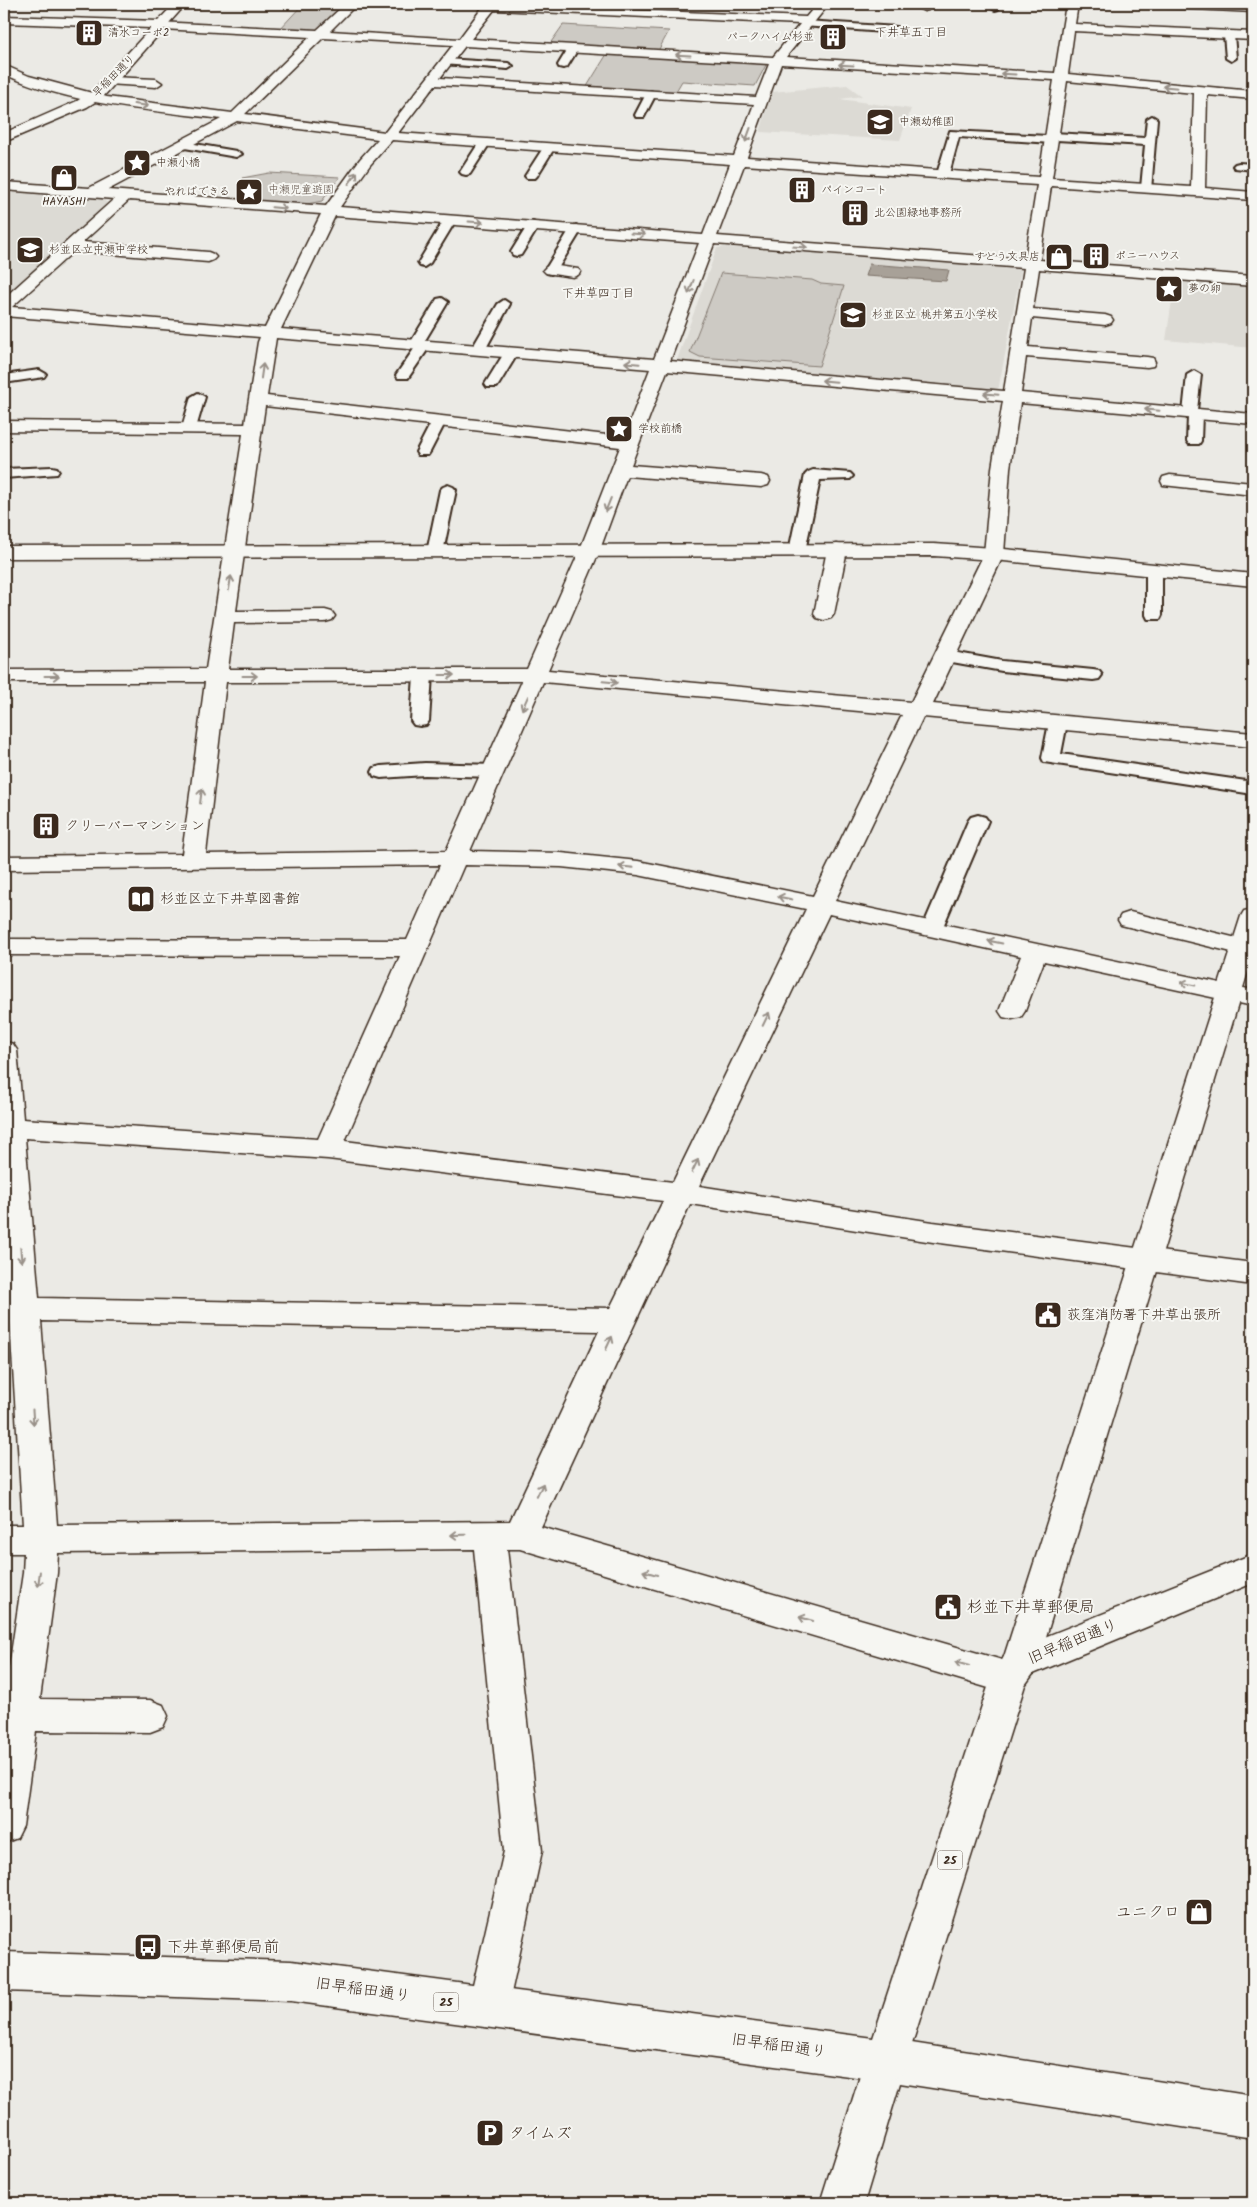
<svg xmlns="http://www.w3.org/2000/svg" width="1257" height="2207" font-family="Kalam,'Klee One',sans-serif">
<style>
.built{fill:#dcdad4}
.green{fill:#cdcac4;stroke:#847a71}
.water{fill:#a8a198;stroke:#7c7167}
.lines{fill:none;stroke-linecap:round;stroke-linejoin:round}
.lane-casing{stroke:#3b2a1e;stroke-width:4}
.street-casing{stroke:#3b2a1e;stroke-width:3}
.secondary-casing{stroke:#3b2a1e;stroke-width:3}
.primary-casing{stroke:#3b2a1e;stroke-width:3}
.lane{fill:#f6f6f2;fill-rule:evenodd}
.street{fill:#f6f6f2;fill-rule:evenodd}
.secondary{fill:#f6f6f2;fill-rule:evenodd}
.primary{fill:#f6f6f2;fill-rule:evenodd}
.oneway{stroke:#989088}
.labels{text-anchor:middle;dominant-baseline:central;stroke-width:4;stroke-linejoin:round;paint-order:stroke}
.far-poi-label{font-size:11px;fill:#3b2a1e;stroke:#f6f6f2;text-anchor:start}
.far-street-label{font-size:11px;fill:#3b2a1e;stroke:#f6f6f2}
.far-park-label{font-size:11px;fill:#605248;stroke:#f6f6f2}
.far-neighbourhood-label{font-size:12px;fill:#3b2a1e;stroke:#f6f6f2}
.shield{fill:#f6f6f2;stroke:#73675e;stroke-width:1}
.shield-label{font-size:12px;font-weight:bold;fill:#3b2a1e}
.poi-label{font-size:14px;fill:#3b2a1e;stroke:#f6f6f2;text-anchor:start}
.near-poi-label{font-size:16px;fill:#3b2a1e;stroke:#f6f6f2;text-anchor:start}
.near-street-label{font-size:16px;fill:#3b2a1e;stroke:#f6f6f2}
</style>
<rect width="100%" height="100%" fill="#ebeae5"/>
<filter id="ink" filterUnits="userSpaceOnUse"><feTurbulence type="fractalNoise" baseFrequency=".02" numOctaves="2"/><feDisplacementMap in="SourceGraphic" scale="10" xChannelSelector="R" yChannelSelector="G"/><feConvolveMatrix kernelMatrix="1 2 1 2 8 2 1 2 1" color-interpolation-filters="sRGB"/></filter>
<g filter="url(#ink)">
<path class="built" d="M847,85L862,96L840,99L911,109L900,140L760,132L772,92Z
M4,192L103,199L107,203L4,298Z
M727,247L1016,268L1021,270L998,391L685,363L677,360L717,248Z
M1179,281L1253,286V348L1166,340L1174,287Z"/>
<path class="green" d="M303,4H343L316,32L279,30Z
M500,4H609L606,9Z
M563,25L669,31L658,51L549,45Z
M607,54L767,63L755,86L682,81L675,93L586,88Z
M269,173L340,177L322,201L302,205L249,201L252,189L242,178Z
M721,273L812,280L821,284L844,286L819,366L700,357L690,352Z"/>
<path class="water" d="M869,264L949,270L946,281L865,276Z"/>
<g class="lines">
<defs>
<path id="lane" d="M991,4H1001L998,9L995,10L990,7Z
M806,21L897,27L902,30L897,33L803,26L801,24Z
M1229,32L1234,35L1236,58L1231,61L1226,58L1224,35Z
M573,46L578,49L567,67L563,68L559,67L558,65L569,47Z
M446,59L508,63L513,66L508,69L442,64V60Z
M651,91L656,94L645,115L644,117H636L635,115L646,94Z
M1152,116L1157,119L1151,190L1147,191L1141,188L1145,145L1057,140L1052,143L959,137L949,174L943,177L937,174L950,131L1048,136L1053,133L1145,138L1147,119Z
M484,140L490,143L470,174L466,175L462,174L460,172L480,141Z
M183,142L236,151L242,154L236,157L179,147L177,145L179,143Z
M549,144L555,147L537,176L535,178H527L525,176L545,145Z
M1239,163L1253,164V170L1235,168L1233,166L1235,164Z
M450,216L456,220L430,263L424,267L420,266L418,263L444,220Z
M533,222L539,226L521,255L517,256L513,255L511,252L529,223Z
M576,225L582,229L557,270L551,274L547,273L545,270L570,229Z
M442,298L448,302L424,342L430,346L408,378H398L396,375L414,349L409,345L437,299Z
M504,300L510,304L485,350L483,353H473L471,350L498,304Z
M511,349L518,353L499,384L497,387H487L485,384L506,350Z
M39,370L46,374L44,377L4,383V375Z
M1194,371L1201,375L1197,410L1202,414L1201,441L1199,444H1189L1187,441L1188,417L1183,413L1187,375Z
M198,393L205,397L196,428L194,431H184L182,428L191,397Z
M439,417L446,421L430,452L428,455H418L416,452L432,421Z
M52,467L57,468L59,471L57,474L4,478V469Z
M813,470L850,473L853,476L850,479L820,480L805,551L803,554H791L789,551L805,475L808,472Z
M448,485L453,487L456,490L443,552L441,555H429L427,552L440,490L443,487Z
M1154,565L1160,567L1162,570V615L1160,619H1148L1146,615V570L1148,567Z
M947,651L1002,661L1093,670L1099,671L1102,675L1099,679L1093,680L1002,671L941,660L938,656L941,652Z
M423,670L429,671L432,675L429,721L426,725L420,726L414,725L411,721L414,675L417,671Z
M1058,718L1064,719L1067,723L1061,754L1253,782V794L1044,762L1042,758L1049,723L1052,719Z
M425,763L494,765L501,767L503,771L501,775L494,777L425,775L381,778L374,776L372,772L374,768L381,766Z
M978,815L985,817L988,821L942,929L939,933L932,935L925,933L922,929L968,821L971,817Z
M4,1300H25L34,1302L37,1309L34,1316L25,1318H4Z"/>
<path id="street" d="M345,4H357L330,31L459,39L485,4L806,17L817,4H829L786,57L1055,73L1066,4H1078L1075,24L1253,32V40L1074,31L1068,74L1253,91V99L1207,95L1205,188L1253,192V200L1051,186L1040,260L1253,276V286L1039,269L1033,309L1105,315L1111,317L1113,320L1111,323L1105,325L1032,318L1028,347L1147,357L1153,358L1155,362L1153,366L1147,367L1026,357L1021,393L1253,414V424L1020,403L1010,468L1004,554L933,704L1253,733V747L923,717L835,901L1253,990V1006L1044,961L1025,1011L1021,1017L1012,1019L1003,1017L999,1011L1021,956L829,914L699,1186L933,1222L1253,1263V1285L933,1242L690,1204L541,1527L1009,1662L1022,1667L1027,1678L1022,1689L1009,1694L520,1549H507L542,1851L508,2007L502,2021L488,2027L474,2021L468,2007L504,1851L474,1549L58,1553L57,1573L40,1699L150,1700L163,1705L168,1716L163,1727L150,1732L36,1731L23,1826L17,1838L4,1843V1701L23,1573L24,1553H4V1525H23L4,1228V1041L13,1044L17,1050L23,1119L318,1139L400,956L4,955V939L407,940L440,865L4,870V856L182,854L205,682H4V670L206,669L243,434L4,431V421L245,424L258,342L260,337L4,316V298L114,199L4,190V182L89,188L221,119C150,110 69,105 4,74V65L29,76L107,97L232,113L310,37L162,29L158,28L156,25L158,22L317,30ZM494,10L800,24L773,57L471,39ZM323,38L453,45L385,132L245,114ZM465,46L769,64L756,97L440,78ZM781,64L1054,80L1039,177L747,157ZM1067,81L1194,93L1191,187L1052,178ZM435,85L754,104L734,156L398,133ZM237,121L378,139L360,159L326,206L108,190ZM392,140L730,164L703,235L340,207L370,165ZM744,165L1037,185L1025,259L717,236ZM129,200L321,214L265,328L12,307L74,251L208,262L213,260L216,257L213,254L208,252L83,242ZM335,216L699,243L654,359L281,329ZM714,244L1024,268L1004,391L670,361ZM276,338L650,369L624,437L267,396ZM667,371L1003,401L992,468L984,554L911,702L548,670L599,552L627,476L761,487L768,485L770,481L768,477L761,475L631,465ZM265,406L620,447L579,552L527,669H228L234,623L325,622L332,620L335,616L332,612L325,610L236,611ZM522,681L446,851L206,854L226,682ZM543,682L902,715L813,896L638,861L561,853L470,851ZM464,865L561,867L638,875L806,909L673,1182L345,1141ZM25,1138L328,1159L663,1201L610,1308L39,1298ZM41,1321L599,1331L510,1521L57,1525Z
M919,4H931L928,10L924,11L918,8Z
M1148,4L1253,6V12L1154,7Z
M111,77L156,79L162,83L156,87L107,84L105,81L107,78Z
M551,265L578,269L581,272L578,275L573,277L546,273L543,270L546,267Z
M1170,475L1253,483V495L1163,485L1161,481L1163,477Z
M837,544L844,546L847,550L834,614L831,618L824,620L817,618L814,614L827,550L830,546Z
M1130,912L1253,942V952L1244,955L1121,925L1118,920L1121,915Z
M886,2039L1253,2096V2138L900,2083L864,2203H820L865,2060L871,2045Z"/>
<path id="secondary" d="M174,4H186L103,97L87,107L4,142V133L77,101L93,91L151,28L4,23V16L158,21Z
M934,544L994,548L1253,574V586L994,560L934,556L4,558V546Z
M1253,909V955L1038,1663L1033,1674L1020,1678L1007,1674L1002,1663L1241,916L1244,911Z"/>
<path id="primary" d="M1253,1554V1583L1033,1674L1025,1685L907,2060L901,2075L886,2081L291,2001L4,1991V1952L291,1961L873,2038L991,1678L1007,1652Z"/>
</defs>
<use href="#lane" class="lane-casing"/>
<use href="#street" class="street-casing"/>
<use href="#secondary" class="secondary-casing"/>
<use href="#primary" class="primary-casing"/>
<use href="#lane" class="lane"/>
<use href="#street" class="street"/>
<use href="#secondary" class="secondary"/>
<use href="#primary" class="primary"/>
</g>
<defs><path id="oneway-shaft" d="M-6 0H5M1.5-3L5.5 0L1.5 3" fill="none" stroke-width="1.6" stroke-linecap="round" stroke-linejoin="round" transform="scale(1.25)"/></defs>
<g class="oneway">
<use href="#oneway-shaft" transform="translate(683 55) rotate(-177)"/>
<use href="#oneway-shaft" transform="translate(846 65) rotate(-177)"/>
<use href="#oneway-shaft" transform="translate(1008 74) rotate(-177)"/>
<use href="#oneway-shaft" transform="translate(1170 87) rotate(-175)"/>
<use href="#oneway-shaft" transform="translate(141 105) rotate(7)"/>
<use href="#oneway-shaft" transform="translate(748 135) rotate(110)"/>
<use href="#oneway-shaft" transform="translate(353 178) rotate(-54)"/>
<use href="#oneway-shaft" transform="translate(279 208) rotate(5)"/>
<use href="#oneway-shaft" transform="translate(476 222) rotate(4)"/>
<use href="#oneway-shaft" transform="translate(638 234) rotate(4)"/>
<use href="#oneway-shaft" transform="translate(800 247) rotate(4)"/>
<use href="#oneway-shaft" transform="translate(691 287) rotate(111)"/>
<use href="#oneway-shaft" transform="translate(632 363) rotate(-175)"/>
<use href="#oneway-shaft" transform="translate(262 371) rotate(-82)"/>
<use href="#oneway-shaft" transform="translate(829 381) rotate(-175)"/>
<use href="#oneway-shaft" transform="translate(991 394) rotate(-175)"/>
<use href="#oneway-shaft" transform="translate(1152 410) rotate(-175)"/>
<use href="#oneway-shaft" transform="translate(608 505) rotate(112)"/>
<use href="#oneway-shaft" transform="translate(230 583) rotate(-81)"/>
<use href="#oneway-shaft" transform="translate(447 675)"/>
<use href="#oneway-shaft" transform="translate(52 676)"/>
<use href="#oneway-shaft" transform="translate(250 676)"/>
<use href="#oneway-shaft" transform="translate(610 682) rotate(5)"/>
<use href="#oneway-shaft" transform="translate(525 703) rotate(114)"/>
<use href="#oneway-shaft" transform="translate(201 796) rotate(-83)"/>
<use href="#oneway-shaft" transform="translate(626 867) rotate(-174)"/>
<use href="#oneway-shaft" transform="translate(785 898) rotate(-169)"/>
<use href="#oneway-shaft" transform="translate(995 942) rotate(-168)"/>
<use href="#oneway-shaft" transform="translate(1188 984) rotate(-168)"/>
<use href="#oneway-shaft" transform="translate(766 1019) rotate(-64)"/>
<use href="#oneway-shaft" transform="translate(695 1166) rotate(-64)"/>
<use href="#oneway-shaft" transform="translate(21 1255) rotate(85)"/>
<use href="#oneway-shaft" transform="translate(609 1343) rotate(-65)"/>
<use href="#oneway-shaft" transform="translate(33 1417) rotate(86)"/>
<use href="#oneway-shaft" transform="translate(540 1490) rotate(-65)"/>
<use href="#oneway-shaft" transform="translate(458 1535) rotate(179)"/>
<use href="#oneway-shaft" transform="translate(650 1573) rotate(-164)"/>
<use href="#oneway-shaft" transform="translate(39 1579) rotate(97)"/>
<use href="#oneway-shaft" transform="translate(806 1619) rotate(-164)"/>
<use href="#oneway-shaft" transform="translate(962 1664) rotate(-164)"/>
</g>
</g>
<defs>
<symbol id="building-square" viewBox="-11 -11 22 22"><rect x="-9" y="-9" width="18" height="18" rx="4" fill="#3b2a1e" stroke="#f6f6f2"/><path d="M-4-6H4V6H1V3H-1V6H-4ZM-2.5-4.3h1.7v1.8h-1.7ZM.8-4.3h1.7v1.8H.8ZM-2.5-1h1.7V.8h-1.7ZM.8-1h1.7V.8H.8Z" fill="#fff"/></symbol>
<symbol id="school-square" viewBox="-11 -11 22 22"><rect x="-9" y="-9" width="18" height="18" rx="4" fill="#3b2a1e" stroke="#f6f6f2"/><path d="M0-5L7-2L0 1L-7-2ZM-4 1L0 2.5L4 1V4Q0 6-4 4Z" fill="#fff"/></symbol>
<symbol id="sight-square" viewBox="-11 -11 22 22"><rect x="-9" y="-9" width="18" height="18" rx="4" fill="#3b2a1e" stroke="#f6f6f2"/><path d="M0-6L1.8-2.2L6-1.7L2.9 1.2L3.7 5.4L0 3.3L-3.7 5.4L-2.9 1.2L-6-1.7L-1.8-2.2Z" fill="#fff"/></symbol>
<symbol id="shop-square" viewBox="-11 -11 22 22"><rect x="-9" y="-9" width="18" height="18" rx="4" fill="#3b2a1e" stroke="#f6f6f2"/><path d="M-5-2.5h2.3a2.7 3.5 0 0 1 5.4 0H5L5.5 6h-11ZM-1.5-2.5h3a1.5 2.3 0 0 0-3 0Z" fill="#fff"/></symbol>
<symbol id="library-square" viewBox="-11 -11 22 22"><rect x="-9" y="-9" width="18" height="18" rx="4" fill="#3b2a1e" stroke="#f6f6f2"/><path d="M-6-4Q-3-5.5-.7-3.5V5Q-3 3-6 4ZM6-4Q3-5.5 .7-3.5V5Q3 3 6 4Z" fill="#fff"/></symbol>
<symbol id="civic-square" viewBox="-11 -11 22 22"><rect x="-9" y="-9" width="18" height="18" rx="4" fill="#3b2a1e" stroke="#f6f6f2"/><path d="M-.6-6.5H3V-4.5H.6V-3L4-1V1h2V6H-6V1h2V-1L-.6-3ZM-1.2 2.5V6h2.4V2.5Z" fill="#fff"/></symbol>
<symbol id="bus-square" viewBox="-11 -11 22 22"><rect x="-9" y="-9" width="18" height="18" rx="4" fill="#3b2a1e" stroke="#f6f6f2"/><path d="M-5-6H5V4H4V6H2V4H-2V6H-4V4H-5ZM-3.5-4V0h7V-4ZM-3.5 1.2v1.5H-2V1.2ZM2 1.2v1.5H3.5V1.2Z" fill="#fff"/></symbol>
<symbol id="parking-square" viewBox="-11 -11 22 22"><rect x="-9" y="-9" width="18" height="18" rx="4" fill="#3b2a1e" stroke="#f6f6f2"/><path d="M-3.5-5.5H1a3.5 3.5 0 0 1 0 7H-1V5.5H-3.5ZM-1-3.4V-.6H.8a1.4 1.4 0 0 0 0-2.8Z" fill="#fff"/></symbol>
</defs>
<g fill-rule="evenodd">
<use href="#building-square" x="73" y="17" width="32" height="32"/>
<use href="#building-square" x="817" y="21" width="32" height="32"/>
<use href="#school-square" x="864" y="106" width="32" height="32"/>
<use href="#sight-square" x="121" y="147" width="32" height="32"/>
<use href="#shop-square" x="48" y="162" width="32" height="32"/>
<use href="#building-square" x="786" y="174" width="32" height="32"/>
<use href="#sight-square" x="233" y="176" width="32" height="32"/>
<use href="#building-square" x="839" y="197" width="32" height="32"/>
<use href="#school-square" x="14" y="234" width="32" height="32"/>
<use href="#building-square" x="1080" y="240" width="32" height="32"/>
<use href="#shop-square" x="1043" y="241" width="32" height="32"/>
<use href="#sight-square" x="1153" y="273" width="32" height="32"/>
<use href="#school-square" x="837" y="299" width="32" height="32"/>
<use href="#sight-square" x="603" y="413" width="32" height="32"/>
<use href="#building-square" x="30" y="810" width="32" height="32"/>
<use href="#library-square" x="125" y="883" width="32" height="32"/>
<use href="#civic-square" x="1032" y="1299" width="32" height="32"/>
<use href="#civic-square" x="932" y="1591" width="32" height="32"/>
<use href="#shop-square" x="1183" y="1896" width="32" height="32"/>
<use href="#bus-square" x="132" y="1931" width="32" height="32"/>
<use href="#parking-square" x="474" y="2117" width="32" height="32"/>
</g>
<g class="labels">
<g class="far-poi-label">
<text x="108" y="33">清水コーポ2</text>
<text x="814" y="37" text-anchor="end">パークハイム杉並</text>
<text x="899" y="122">中瀬幼稚園</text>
<text x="156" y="163">中瀬小橋</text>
<text x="821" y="190">パインコート</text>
<text x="230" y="192" text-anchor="end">やればできる</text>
<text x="64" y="202" text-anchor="middle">HAYASHI</text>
<text x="874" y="213">北公園緑地事務所</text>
<text x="49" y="250">杉並区立中瀬中学校</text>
<text x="1115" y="256">ポニーハウス</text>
<text x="1040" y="257" text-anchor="end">すどう文具店</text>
<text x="1188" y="289">夢の卵</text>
<text x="872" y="315">杉並区立 桃井第五小学校</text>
<text x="638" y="429">学校前橋</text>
</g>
<g class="far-street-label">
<text transform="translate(114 76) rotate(-45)">早稲田通り</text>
</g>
<g class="far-park-label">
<text x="301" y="190">中瀬児童遊園</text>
</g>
<g class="far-neighbourhood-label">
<text x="911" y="32">下井草五丁目</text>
<text x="598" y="293">下井草四丁目</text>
</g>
<g class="shield">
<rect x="937.5" y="1850.5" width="25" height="19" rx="4"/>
<rect x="433.5" y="1992.5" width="25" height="19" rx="4"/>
</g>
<g class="shield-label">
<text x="950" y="1860">25</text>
<text x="446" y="2002">25</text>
</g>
<g class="poi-label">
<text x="65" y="826">クリーバーマンション</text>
<text x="160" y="899">杉並区立下井草図書館</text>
<text x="1067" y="1315">荻窪消防署下井草出張所</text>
</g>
<g class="near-poi-label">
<text x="967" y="1607">杉並下井草郵便局</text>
<text x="1180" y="1912" text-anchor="end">ユニクロ</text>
<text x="167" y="1947">下井草郵便局前</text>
<text x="509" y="2133">タイムズ</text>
</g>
<g class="near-street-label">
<text transform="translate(1073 1642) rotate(-22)">旧早稲田通り</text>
<text transform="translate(363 1990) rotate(8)">旧早稲田通り</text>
<text transform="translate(779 2046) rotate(8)">旧早稲田通り</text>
</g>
</g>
<rect width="1257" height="2207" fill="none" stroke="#f6f6f2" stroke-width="20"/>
<rect x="10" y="10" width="1237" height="2187" fill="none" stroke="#3b2a1e" stroke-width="2" filter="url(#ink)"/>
</svg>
